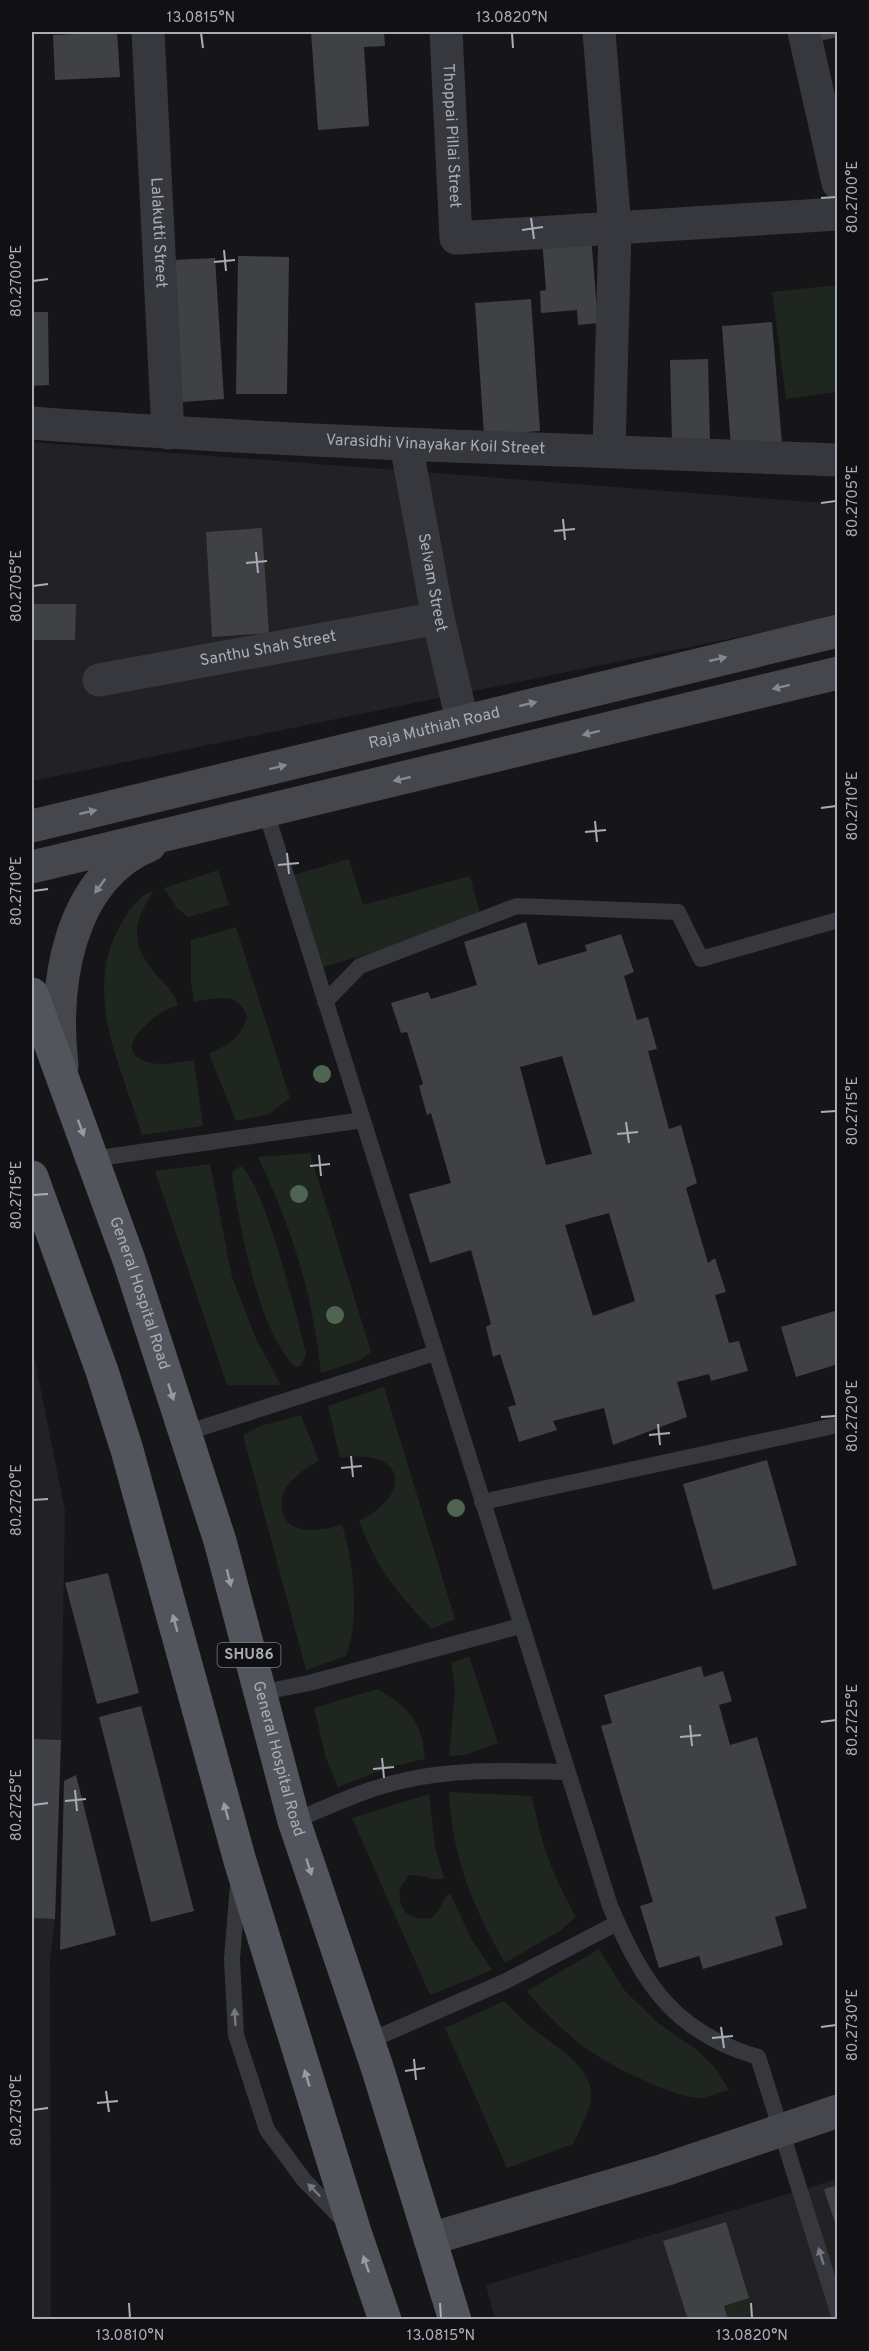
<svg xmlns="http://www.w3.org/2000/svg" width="869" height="2351" font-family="Overpass,sans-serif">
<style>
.built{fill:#222225}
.green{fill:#1e261f}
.building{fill:#404145;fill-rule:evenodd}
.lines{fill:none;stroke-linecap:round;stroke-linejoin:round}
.lane{stroke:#37383d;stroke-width:16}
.street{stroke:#37383d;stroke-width:33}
.secondary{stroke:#45474d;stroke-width:33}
.primary{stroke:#53555c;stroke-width:33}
.tree{fill:#506452}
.oneway{fill:#858993}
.oneway2{fill:#979ba6}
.oneway3{fill:#757881}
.ticks{fill:none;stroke:#a8adb8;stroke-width:2}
.labels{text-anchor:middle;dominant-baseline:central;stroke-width:4.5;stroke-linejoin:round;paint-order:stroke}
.shield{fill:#111113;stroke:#7b7e86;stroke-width:1.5}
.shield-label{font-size:15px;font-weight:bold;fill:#a8adb8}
.street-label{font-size:16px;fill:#a8adb8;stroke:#111113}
.neatline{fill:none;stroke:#a8adb8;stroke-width:2}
.ticks-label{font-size:15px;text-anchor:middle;fill:#a8adb8}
</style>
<rect width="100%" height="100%" fill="#161618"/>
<path class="built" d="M32,442L837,504V617L32,781Z
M32,1346L65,1511L61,1740L55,1919L50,1959L51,2320L32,2319Z
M837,2179V2319H495L486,2285Z"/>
<path class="green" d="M837,285V392L786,399L772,292Z
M349,859L363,905L470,876L482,921L320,968L293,875Z
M218,870L229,905L188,917L176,907L164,888Z
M153,891C131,927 130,946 160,979C167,987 175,993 178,1005C157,1011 104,1052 151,1063C165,1066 180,1062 194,1060L203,1126L142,1135C121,1064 79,989 124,919C130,909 140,894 153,891Z
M236,927L290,1098L269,1114L236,1121L209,1054C228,1045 242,1037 247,1016C239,991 215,998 194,1002L191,981V940Z
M310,1153L371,1352L361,1360L321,1373C312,1292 293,1231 258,1157Z
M210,1164L232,1277L257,1341L281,1385H227L155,1171Z
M240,1166C263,1178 299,1323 306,1354L301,1366L295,1367C257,1327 241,1231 232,1177L233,1171Z
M384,1387L455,1619L432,1629C398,1595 376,1567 359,1521C414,1494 406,1448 340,1458L328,1406Z
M301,1415L319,1461C299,1472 275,1488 283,1514C285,1520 289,1525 295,1527C310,1533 328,1528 342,1525C354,1561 360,1621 346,1656L306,1670L243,1435L260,1426Z
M469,1656L498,1743L465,1755L449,1756L455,1692L451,1663Z
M378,1689C410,1708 422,1722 425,1759L390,1767L338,1787L326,1758L314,1708Z
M449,1792L532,1796C542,1846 551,1872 576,1917L561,1930L505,1963C473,1906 452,1859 449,1792Z
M429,1794L435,1847L444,1878C432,1883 422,1872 408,1876L400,1888C397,1910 410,1922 431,1918C442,1911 441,1899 450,1893L472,1940L492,1970L430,1995L352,1818Z
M599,1949L625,1991L658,2023L697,2050L715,2068L729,2090C720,2092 707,2098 698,2098C682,2097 664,2089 650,2083C597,2061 563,2035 527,1991Z
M504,2001C513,2010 522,2019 531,2027C551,2044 587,2062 591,2091C593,2108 580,2128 573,2144L507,2168L445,2028Z
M749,2298L756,2319H728L724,2306Z"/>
<path class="building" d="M114,32H117L120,77L55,80L53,35Z
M311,32H384L385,46L364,47L369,126L318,130Z
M817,32H838V37L819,41Z
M591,235L598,323L578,325L577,310L541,313L540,291L546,290L542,239Z
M238,256L289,257L287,394H236Z
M215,258L224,399L182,402L173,260Z
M531,299L540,431L484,435L475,303Z
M32,312H48L49,385L32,386Z
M772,322L782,444L731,448L722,326Z
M708,359L710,441L672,442L670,360Z
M262,528L269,633L212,637L206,532Z
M32,604H76L75,640H32Z
M526,922L538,965L587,951L585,945L621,934L634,972L624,976L637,1020L648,1017L657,1049L648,1051L669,1129L681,1125L697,1183L686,1188L708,1263L715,1258L726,1292L715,1295L729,1343L739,1341L748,1371L711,1381L709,1374L677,1382L687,1417L613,1445L604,1408L553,1421L557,1430L519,1442L508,1407L516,1405L500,1354L493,1357L486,1327L491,1324L471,1250L430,1263L409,1194L451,1183L431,1113L427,1115L419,1086L423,1084L407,1032L401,1033L391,1003L428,992L431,999L477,985L464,942ZM562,1056L592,1154L546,1165L520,1067ZM609,1213L635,1301L593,1316L565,1225Z
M838,1310V1364L796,1377L781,1327Z
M767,1460L797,1565L713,1590L683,1484Z
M108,1573L139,1693L97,1704L65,1583Z
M701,1666L704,1677L723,1671L732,1701L719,1705L730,1745L757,1737L807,1908L775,1917L783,1945L703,1969L699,1956L659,1968L640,1906L653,1902L601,1726L612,1723L604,1695Z
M141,1706L194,1911L151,1922L99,1717Z
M32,1739L61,1740L55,1919L32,1918Z
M76,1775L116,1935L60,1950L64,1781Z
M838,2185V2229H837L824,2189Z
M726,2222L749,2298L724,2306L728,2320H688L663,2241Z"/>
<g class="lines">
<path class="lane" d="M266,812L610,1906C643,1983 673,2032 758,2057L838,2312
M325,1002L360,966L517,906L678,912L701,959L838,920
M92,1159L363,1120
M185,1433L435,1353
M482,1502L838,1425
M259,1693L309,1683L520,1626
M294,1821C330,1806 367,1788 406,1780C458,1768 513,1771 567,1772
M238,1885L232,1959L236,2035L267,2130L304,2180L344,2221
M369,2041L506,1981L617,1923"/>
<g class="street">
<path id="s1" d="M148,32L168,433"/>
<path id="s2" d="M446,32L456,238L838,214"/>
<path d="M599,32L615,228L609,451"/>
<path d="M804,32L838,183"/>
<path id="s3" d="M32,423C300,443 569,450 838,460"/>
<path id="s4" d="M406,444L438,618L462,720"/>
<path id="s5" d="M99,680L438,618"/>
</g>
<g class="secondary">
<path id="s6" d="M32,826L838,631"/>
<path d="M32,867L838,673"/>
<path d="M62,1066C53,988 67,879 150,845"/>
<path d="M430,2239L664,2170L838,2111"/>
</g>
<g class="primary">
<path id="s7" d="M32,994L129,1260L220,1541L294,1821L378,2070L455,2320"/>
<path d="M32,1177L102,1371L127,1450L240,1861L355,2232L385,2320"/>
</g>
</g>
<g class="tree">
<circle cx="322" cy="1074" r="9"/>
<circle cx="299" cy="1194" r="9"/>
<circle cx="335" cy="1315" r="9"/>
<circle cx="456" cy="1508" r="9"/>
</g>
<defs><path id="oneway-solid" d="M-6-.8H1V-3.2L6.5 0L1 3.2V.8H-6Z" transform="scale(1.5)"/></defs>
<g class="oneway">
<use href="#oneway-solid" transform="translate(718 659) rotate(-13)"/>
<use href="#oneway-solid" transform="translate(781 687) rotate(166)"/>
<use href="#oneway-solid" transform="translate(528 704) rotate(-13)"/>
<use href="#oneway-solid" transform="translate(591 733) rotate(166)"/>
<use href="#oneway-solid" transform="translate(278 767) rotate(-14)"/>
<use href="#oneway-solid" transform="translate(402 779) rotate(167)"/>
<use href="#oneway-solid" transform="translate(88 812) rotate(-13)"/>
<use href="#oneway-solid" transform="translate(100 886) rotate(126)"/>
</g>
<g class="oneway2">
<use href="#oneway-solid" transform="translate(81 1128) rotate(70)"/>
<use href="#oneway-solid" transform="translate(171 1392) rotate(72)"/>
<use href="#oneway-solid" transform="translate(229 1578) rotate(76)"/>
<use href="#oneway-solid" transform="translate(175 1623) rotate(-105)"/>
<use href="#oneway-solid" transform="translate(226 1811) rotate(-105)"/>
<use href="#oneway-solid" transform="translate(309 1867) rotate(72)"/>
<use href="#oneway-solid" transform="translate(307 2078) rotate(-107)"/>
<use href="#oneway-solid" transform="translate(366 2264) rotate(-109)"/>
</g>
<g class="oneway3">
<use href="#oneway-solid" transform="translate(235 2017) rotate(-93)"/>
<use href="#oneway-solid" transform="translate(314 2190) rotate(-134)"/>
<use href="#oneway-solid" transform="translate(821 2256) rotate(-107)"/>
</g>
<path class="ticks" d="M201,33L203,48M512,33L513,48M821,198L836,197M531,218L534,239M522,230L543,227M224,250L226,271M214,262L235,260M33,281L48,279M821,503L836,501M563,519L565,540M554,531L575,529M256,552L258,573M246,563L267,561M33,586L48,584M821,808L836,806M595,821L597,842M585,832L606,830M287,853L289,874M278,865L299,863M33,891L48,889M821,1112L836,1111M626,1122L629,1143M617,1134L638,1132M319,1155L321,1176M310,1166L330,1164M33,1195L48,1194M821,1417L836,1416M658,1424L660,1445M649,1435L670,1433M351,1456L353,1477M341,1468L362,1466M33,1500L48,1499M821,1722L836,1720M690,1725L692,1746M680,1737L701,1735M382,1758L384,1778M373,1769L394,1767M75,1790L77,1811M65,1801L86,1799M33,1805L48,1803M721,2027L724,2048M821,2027L836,2025M712,2038L733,2036M414,2059L416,2080M405,2071L425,2068M106,2091L109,2112M97,2103L118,2101M33,2110L48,2108M129,2303L130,2318M440,2303L441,2318M751,2303L752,2318"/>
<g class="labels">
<rect class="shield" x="217.5" y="1643" width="63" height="24" rx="4.5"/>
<g class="shield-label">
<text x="249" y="1655">SHU86</text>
</g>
<g class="street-label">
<text stroke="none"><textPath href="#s2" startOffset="104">Thoppai Pillai Street</textPath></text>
<text stroke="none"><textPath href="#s1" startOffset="201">Lalakutti Street</textPath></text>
<text stroke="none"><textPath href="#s3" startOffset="404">Varasidhi Vinayakar Koil Street</textPath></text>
<text stroke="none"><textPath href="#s4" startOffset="141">Selvam Street</textPath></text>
<text stroke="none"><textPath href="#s5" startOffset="172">Santhu Shah Street</textPath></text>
<text stroke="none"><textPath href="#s6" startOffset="414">Raja Muthiah Road</textPath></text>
<text stroke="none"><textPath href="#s7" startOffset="318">General Hospital Road</textPath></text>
<text stroke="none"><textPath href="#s7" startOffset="804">General Hospital Road</textPath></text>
</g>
</g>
<rect width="869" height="2351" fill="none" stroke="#111113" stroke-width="66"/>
<rect x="33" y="33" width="803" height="2285" class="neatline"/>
<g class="ticks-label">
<text x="201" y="22">13.0815°N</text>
<text x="512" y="22">13.0820°N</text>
<text transform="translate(852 197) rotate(-90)" y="5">80.2700°E</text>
<text transform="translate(16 281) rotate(-90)" y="5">80.2700°E</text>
<text transform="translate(852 501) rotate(-90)" y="5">80.2705°E</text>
<text transform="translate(16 586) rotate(-90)" y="5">80.2705°E</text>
<text transform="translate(852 806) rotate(-90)" y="5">80.2710°E</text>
<text transform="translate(16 891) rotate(-90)" y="5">80.2710°E</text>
<text transform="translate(852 1111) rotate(-90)" y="5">80.2715°E</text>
<text transform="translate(16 1195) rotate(-90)" y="5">80.2715°E</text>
<text transform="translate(852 1416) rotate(-90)" y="5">80.2720°E</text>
<text transform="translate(16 1500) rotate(-90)" y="5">80.2720°E</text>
<text transform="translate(852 1720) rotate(-90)" y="5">80.2725°E</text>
<text transform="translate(16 1805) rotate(-90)" y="5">80.2725°E</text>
<text transform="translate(852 2025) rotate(-90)" y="5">80.2730°E</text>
<text transform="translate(16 2110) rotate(-90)" y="5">80.2730°E</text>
<text x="130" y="2340">13.0810°N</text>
<text x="441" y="2340">13.0815°N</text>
<text x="752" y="2340">13.0820°N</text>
</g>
</svg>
